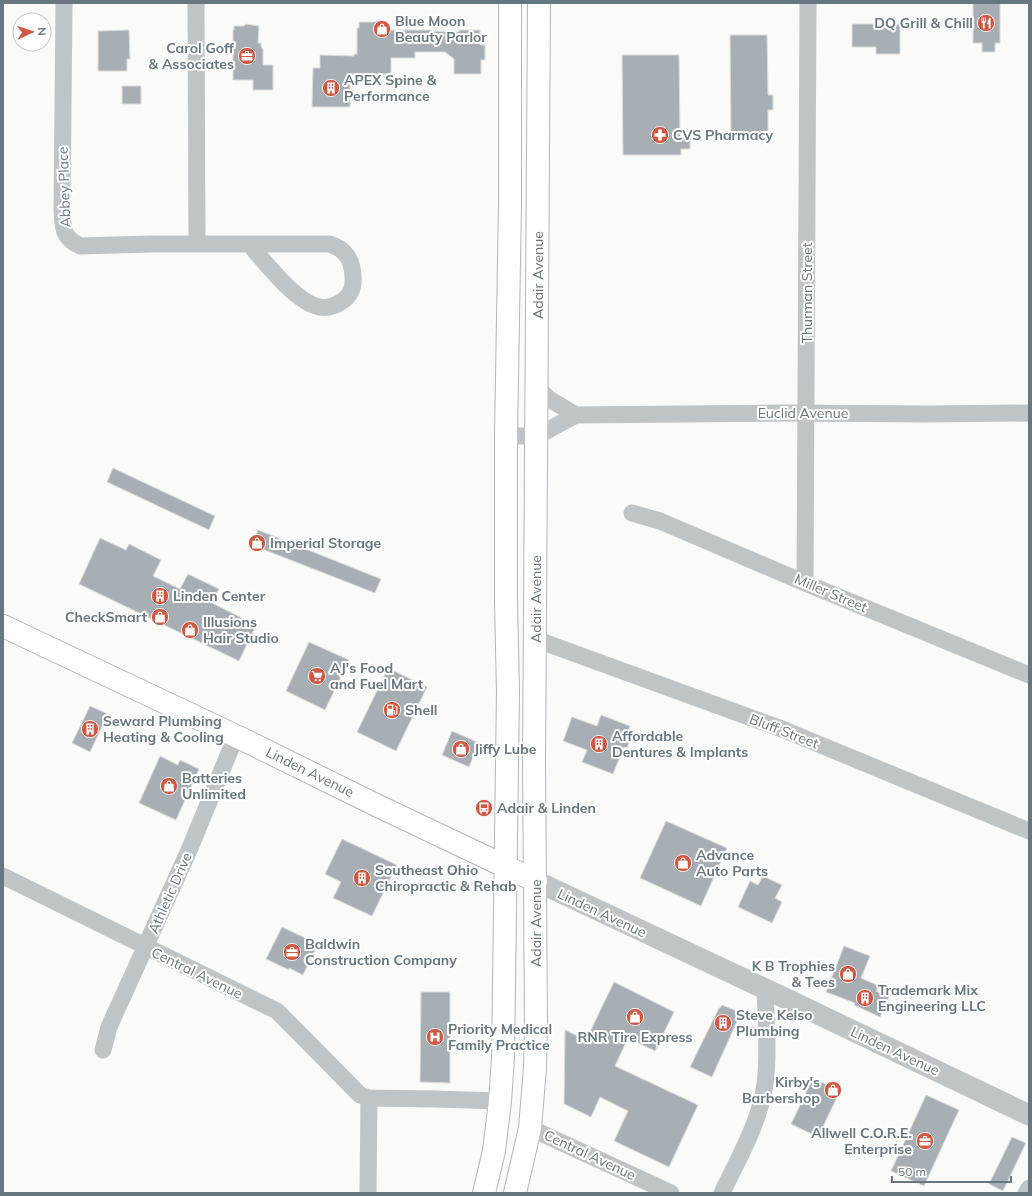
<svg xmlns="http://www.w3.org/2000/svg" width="1032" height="1196" font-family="Mulish,sans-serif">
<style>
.building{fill:#a7afb4;stroke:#dcdcda}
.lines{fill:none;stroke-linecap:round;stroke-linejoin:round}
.secondary-casing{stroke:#b2b8bc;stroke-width:24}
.primary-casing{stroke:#b1b7ba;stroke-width:24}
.minor{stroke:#bfc4c7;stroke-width:17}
.tertiary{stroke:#bfc4c7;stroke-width:21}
.secondary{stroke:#fff;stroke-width:22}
.primary{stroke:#fff;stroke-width:22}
.labels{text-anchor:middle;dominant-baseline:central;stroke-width:4;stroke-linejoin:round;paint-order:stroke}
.poi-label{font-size:14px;font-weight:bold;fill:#67777f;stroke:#fff;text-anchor:start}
.street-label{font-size:14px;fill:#67777f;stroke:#fff}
</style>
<rect width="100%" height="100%" fill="#fafaf8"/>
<path class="building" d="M973,3H1000V43H995V52H982V43H973Z
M359,22H387L388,28H390V30H430V31L459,32V30H480V45H485V60H481V74H454V59L445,52H415V58H391V74H350V107H312L313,68H320V55L354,56V54H357V28H359Z
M246,24L259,26L258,43H261V47L263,49V65H273V90H253V80H233V30H234V26H244Z
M852,24H900V54H876V47H852Z
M129,30L130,59H127V71H98V31Z
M730,35H767L768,95H773V110H768V136H731Z
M622,55H679L680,137L690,138V149H681V155H623Z
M122,86H141V104H122Z
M113,468L215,516L209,530L107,482Z
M258,530L381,579L375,593L252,545Z
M100,538L126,550L129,544L161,560L153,576L180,589L188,574L219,589L212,603L256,625L239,661L79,584Z
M309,642L349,660L325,710L286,691Z
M388,668L427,687L396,751L357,732Z
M90,706L108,714L90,752L72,743Z
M601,715L630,726L628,733L632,735L627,748L624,747L613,774L582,762L587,750L563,741L572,717L597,726Z
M452,731L479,743L469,767L442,755Z
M160,756L178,765L180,760L199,769L176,820L139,803Z
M666,821L727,848L701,906L640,878Z
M342,839L397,865L372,916L333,898L341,882L325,874Z
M763,876L782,885L775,898L782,902L772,923L738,907L750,881L758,885Z
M282,927L318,944L303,975L289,968V970L266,959Z
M844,946L870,956L861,978L879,986L876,991L889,997L880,1017L854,1005L855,1003L826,992Z
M614,982L674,1012L655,1051L628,1038L615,1066L698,1105L669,1167L614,1141L628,1111L600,1097L591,1117L564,1104L565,1030L586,1040Z
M421,992H450V1083L420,1082Z
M722,1005L739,1012L737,1016L739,1017L712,1077L690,1067L719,1008H720Z
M813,1078L840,1091L818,1137L791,1124Z
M926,1095L959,1110L924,1186L891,1171Z
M1012,1137L1026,1143L1003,1191L989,1184Z"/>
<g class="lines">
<defs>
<path id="secondary" d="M3,626L236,736L376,805L536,881"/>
<path id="primary" d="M484,1193L494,1151L500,1101L503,1058L508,692L506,601V436L510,202V3
M515,1193L530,1128L535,1068L536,1022L534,763L539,3"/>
</defs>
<use href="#secondary" class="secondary-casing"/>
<use href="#primary" class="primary-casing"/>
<path class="minor" d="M64,3L62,210C63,228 62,237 80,246L151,244H330C337,247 343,249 347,256C353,263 355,283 351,291C346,302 331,309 320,307C297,304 265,262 250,245
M196,3L197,244
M537,387L549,399L576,415
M506,436H537L576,415L787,413L929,414L1029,413
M632,513L660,521L805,583L1029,675
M805,583L808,3
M535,639L782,729L1029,831
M3,876L277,1011L360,1095L369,1098L435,1099L500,1101
M103,1050L109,1027L190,848L236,736
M530,1128L671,1193
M368,1193L369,1098
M722,1193C738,1159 760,1122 765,1084C769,1053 766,1020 765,989
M1026,1193L1029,1188"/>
<path class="tertiary" d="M536,881L774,993L1029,1115"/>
<use href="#secondary" class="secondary"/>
<use href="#primary" class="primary"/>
</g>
<defs>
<symbol id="restaurant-disc" viewBox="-11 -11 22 22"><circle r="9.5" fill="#d05842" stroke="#fff"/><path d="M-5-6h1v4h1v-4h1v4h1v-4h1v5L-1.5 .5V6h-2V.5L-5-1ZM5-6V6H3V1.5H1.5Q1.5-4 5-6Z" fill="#fff"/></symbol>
<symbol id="shop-disc" viewBox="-11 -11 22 22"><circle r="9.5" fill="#d05842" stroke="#fff"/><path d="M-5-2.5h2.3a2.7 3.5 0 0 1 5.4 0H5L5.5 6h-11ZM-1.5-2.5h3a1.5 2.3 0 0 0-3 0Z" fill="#fff"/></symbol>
<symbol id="office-disc" viewBox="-11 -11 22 22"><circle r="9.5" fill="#d05842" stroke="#fff"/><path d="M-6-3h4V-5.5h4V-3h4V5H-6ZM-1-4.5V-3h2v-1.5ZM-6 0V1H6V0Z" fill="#fff"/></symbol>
<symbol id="building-disc" viewBox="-11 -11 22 22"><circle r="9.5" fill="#d05842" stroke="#fff"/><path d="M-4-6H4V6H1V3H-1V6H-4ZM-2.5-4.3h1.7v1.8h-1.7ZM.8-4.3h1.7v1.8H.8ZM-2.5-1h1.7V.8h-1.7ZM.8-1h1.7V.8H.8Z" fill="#fff"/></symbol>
<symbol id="pharmacy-disc" viewBox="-11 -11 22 22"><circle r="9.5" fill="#d05842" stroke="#fff"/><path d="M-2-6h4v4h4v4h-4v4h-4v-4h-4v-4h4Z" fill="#fff"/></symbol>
<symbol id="supermarket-disc" viewBox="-11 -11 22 22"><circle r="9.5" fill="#d05842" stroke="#fff"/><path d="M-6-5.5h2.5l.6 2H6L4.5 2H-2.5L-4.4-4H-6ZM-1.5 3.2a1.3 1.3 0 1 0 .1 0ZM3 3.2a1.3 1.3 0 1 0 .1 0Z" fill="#fff"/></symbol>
<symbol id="fuel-disc" viewBox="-11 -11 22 22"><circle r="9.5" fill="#d05842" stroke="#fff"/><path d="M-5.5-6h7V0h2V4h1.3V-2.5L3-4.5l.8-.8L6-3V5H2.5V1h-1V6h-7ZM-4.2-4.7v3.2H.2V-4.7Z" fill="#fff"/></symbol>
<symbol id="bus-disc" viewBox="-11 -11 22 22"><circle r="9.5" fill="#d05842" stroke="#fff"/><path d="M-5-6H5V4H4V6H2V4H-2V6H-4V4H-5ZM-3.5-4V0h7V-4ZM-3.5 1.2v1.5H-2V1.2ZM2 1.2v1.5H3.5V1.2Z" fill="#fff"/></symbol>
<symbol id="hospital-disc" viewBox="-11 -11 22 22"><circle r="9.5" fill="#d05842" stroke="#fff"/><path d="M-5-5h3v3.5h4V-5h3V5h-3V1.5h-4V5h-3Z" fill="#fff"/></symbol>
</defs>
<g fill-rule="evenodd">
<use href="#restaurant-disc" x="976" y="13" width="20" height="20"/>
<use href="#shop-disc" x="372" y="19" width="20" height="20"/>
<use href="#office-disc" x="237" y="46" width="20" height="20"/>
<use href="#building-disc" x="321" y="78" width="20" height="20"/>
<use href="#pharmacy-disc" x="650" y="125" width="20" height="20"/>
<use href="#shop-disc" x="247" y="533" width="20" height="20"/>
<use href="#building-disc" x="150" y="586" width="20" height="20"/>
<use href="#shop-disc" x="150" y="607" width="20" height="20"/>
<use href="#shop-disc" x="180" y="620" width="20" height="20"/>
<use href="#supermarket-disc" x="307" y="666" width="20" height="20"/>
<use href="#fuel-disc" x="382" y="700" width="20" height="20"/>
<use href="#building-disc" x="80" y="719" width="20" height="20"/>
<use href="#building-disc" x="589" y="734" width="20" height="20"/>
<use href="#shop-disc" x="451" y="739" width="20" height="20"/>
<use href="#shop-disc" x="159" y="776" width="20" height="20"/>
<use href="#bus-disc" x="474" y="798" width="20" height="20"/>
<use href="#shop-disc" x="673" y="853" width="20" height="20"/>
<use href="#building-disc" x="352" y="868" width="20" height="20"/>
<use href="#office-disc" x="282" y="942" width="20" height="20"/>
<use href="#shop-disc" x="838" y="964" width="20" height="20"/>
<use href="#building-disc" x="855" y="988" width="20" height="20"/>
<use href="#shop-disc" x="625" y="1007" width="20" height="20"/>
<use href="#building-disc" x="713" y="1013" width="20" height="20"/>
<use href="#hospital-disc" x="425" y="1027" width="20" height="20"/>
<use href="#shop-disc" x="823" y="1080" width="20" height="20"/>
<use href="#office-disc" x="915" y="1131" width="20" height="20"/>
</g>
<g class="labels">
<g class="poi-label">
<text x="395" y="21">Blue Moon<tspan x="395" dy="16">Beauty Parlor</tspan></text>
<text x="973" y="23" text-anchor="end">DQ Grill &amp; Chill</text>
<text x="234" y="48" text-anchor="end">Carol Goff<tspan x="234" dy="16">&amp; Associates</tspan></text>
<text x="344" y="80">APEX Spine &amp;<tspan x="344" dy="16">Performance</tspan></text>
<text x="673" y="135">CVS Pharmacy</text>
<text x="270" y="543">Imperial Storage</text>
<text x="173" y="596">Linden Center</text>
<text x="147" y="617" text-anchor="end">CheckSmart</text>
<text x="203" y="622">Illusions<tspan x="203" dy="16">Hair Studio</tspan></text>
<text x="330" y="668">AJ's Food<tspan x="330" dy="16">and Fuel Mart</tspan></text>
<text x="405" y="710">Shell</text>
<text x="103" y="721">Seward Plumbing<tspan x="103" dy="16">Heating &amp; Cooling</tspan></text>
<text x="612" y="736">Affordable<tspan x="612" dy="16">Dentures &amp; Implants</tspan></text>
<text x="474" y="749">Jiffy Lube</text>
<text x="182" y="778">Batteries<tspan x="182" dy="16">Unlimited</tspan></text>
<text x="497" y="808">Adair &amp; Linden</text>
<text x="696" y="855">Advance<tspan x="696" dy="16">Auto Parts</tspan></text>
<text x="375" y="870">Southeast Ohio<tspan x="375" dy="16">Chiropractic &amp; Rehab</tspan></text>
<text x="305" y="944">Baldwin<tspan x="305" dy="16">Construction Company</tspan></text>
<text x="835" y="966" text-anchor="end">K B Trophies<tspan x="835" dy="16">&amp; Tees</tspan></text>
<text x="878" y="990">Trademark Mix<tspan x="878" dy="16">Engineering LLC</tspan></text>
<text x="736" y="1015">Steve Kelso<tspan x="736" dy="16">Plumbing</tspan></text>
<text x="448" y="1029">Priority Medical<tspan x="448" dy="16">Family Practice</tspan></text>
<text x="635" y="1037" text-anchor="middle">RNR Tire Express</text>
<text x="820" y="1082" text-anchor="end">Kirby's<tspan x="820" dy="16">Barbershop</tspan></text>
<text x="912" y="1133" text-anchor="end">Allwell C.O.R.E.<tspan x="912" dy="16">Enterprise</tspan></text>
</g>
<g class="street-label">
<text transform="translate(64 187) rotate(-92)">Abbey Place</text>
<text transform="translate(538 275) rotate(-90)">Adair Avenue</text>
<text transform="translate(807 293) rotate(-90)">Thurman Street</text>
<text x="803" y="413">Euclid Avenue</text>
<text transform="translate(831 593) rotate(23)">Miller Street</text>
<text transform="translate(536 599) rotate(-90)">Adair Avenue</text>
<text transform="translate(784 731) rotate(21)">Bluff Street</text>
<text transform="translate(310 772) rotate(26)">Linden Avenue</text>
<text transform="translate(170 893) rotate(-66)">Athletic Drive</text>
<text transform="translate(602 913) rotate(25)">Linden Avenue</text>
<text transform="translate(536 923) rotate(-90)">Adair Avenue</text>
<text transform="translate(197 973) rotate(26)">Central Avenue</text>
<text transform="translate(895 1051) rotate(25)">Linden Avenue</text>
<text transform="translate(590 1155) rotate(25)">Central Avenue</text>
</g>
</g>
<rect width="1032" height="1196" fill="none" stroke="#67777f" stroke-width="8"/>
<g transform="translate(32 32) rotate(87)"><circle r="19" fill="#ffffff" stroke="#c2c9cc"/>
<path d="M0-3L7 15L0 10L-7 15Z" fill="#d05842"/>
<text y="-6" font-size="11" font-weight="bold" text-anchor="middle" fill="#67777f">N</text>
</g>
<path d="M892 1176v6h119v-6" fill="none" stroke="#67777f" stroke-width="2"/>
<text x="898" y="1176" font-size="12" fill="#67777f" stroke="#ffffff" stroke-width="3" paint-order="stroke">50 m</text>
</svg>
